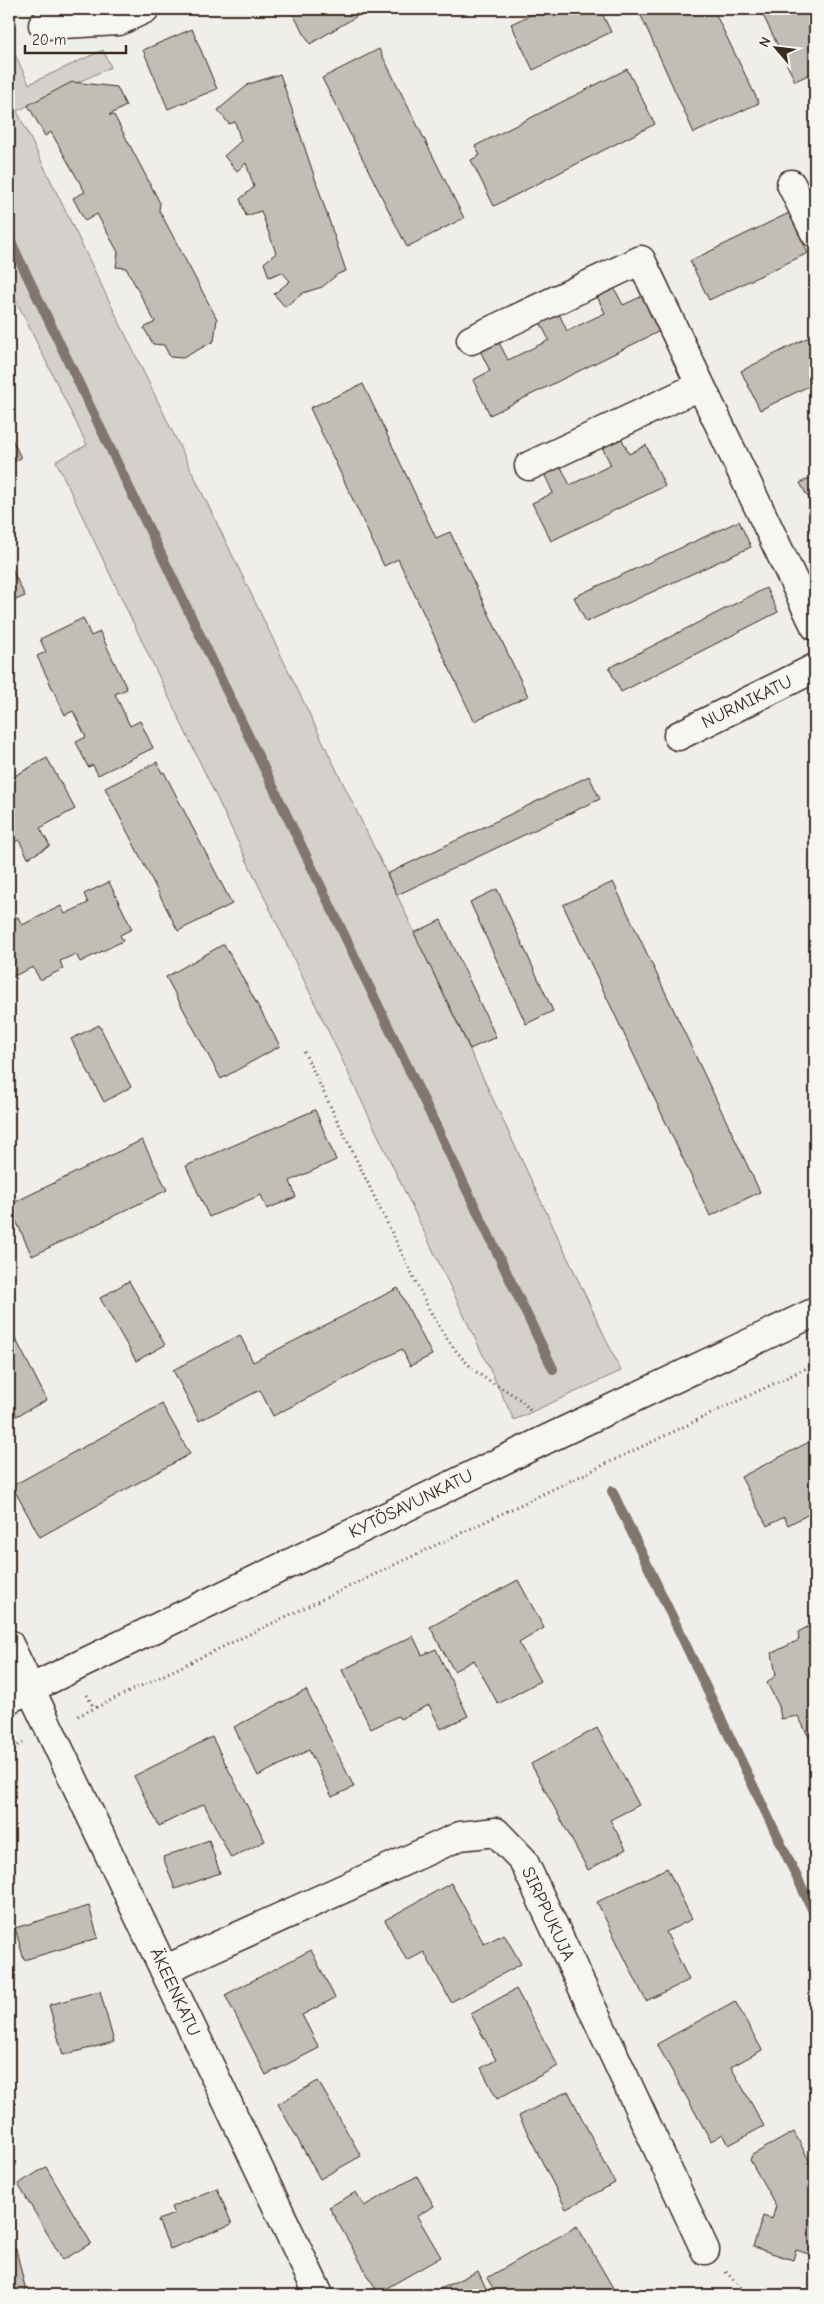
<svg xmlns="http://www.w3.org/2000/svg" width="824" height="2304" font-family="'Comic Neue',sans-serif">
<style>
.green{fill:#d4d1cc;stroke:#887e75}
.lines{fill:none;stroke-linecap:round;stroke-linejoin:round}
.stream{stroke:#81766d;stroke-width:10}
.building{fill:#c2bdb7;stroke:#3b2a1e}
.minor-casing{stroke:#3b2a1e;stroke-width:31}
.path{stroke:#3b2a1e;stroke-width:3;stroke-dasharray:1 4;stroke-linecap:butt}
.minor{stroke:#f6f6f2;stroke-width:28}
.labels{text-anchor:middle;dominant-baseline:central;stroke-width:4;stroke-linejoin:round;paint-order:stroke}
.street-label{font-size:18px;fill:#3b2a1e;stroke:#f6f6f2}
</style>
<rect width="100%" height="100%" fill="#efeeea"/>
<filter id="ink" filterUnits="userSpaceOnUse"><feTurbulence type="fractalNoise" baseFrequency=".02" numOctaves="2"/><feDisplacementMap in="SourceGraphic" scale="10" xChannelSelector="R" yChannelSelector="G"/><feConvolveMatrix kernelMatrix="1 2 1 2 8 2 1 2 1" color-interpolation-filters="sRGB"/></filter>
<g filter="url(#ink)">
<path class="green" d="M9,42L29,84L103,50L111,67L17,111L387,874L621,1371L514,1420L56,461L87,445L9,286Z"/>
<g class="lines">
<path class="stream" d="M9,238L553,1369
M612,1491L815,1915"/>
</g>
<path class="building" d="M290,9H369L310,44Z
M543,9H600L611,32L533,70L511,24Z
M638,9H713L759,103L694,133Z
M760,9H815V72L795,81Z
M192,29L217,89L168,109L143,50Z
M379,49L464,218L407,247L322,78Z
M627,69L655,124L494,206L471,160L480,155L475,146Z
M280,74L346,271L338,274L322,287L303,293L285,307L274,294L290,281L282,272L269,277L264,263L276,253L261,211L246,216L240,199L254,187L246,163L237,171L224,156L241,141L235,122L229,124L218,110L249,84Z
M72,82L117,87L126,106L109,115H114L160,203L159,210L217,319L214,341L183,358L170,357L164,345L153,344L144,328L155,322L126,268L116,267L118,252L97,214L85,221L73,198L85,192L51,132L45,136L28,105Z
M789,213L808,253L709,300L690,261Z
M611,282L623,305L647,294L664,329L490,415L473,380L490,371L478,346L496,337L508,360L549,340L536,314L555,305L567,331L605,313L594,290Z
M815,334V383L760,410L741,371Z
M363,384L436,538L450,532L528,696L474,721L398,559L384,566L310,408Z
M619,433L629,454L646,445L665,486L551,541L532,503L553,493L542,469L558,461L570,485L611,465L600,443Z
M10,435L21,458L9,464V436Z
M815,475V507L814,508L800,483Z
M739,521L751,547L586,622L574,597Z
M9,563L25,596L9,603Z
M766,588L778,612L621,692L609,668Z
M83,618L91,636L100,632L127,689L115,694L130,726L140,721L153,748L98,775L93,765L88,767L76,742L86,737L73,711L65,715L37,656L46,652L40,639Z
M47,758L75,809L40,828L50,846L28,858L19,840L9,845V779Z
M157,762L162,773L164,772L232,904L178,931L105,788Z
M589,776L600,799L397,895L387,874Z
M109,882L132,929L120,935L123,941L80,962L76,954L60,961L63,969L40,980L33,967L12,977L9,970V921L18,917L22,925L61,906L65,914L88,903L84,894Z
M613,882L760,1192L710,1216L563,905Z
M497,889L553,1011L526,1024L470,902Z
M441,920L496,1037L470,1049L414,933Z
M224,944L280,1046L221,1079L166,977Z
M99,1025L131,1087L104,1102L71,1039Z
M315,1110L336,1160L290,1181L296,1197L267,1209L261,1195L209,1217L186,1166Z
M142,1140L167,1190L32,1256L9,1205Z
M129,1281L165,1345L136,1361L100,1298Z
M398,1288L432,1355L410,1366L402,1349L273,1416L260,1390L199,1421L173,1370L240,1335L253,1362Z
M9,1326L47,1400L9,1420Z
M162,1404L190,1454L40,1537L12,1486Z
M809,1442L815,1454V1511L788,1525L784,1517L767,1526L741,1477Z
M518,1580L544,1628L519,1643L540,1681L498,1704L474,1660L454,1671L430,1627Z
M815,1623V1747H814L798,1716L781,1719L779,1706L767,1683L776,1675L772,1653L799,1640L798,1632Z
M413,1636L422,1655L436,1649L468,1716L441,1729L429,1705L400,1719L398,1716L371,1729L342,1670Z
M306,1690L354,1787L332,1797L309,1750L258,1776L234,1727Z
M597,1728L639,1805L610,1820L626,1849L588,1870L531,1764Z
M212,1737L265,1841L231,1858L204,1804L159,1826L134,1776Z
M209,1840L220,1873L175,1889L163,1857Z
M667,1868L692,1919L666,1932L689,1980L646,2001L597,1902Z
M451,1883L484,1944L504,1934L521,1964L451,2002L424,1952L407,1961L385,1920Z
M89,1906L98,1938L24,1960L15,1928Z
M311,1950L335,1998L302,2015L319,2048L266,2075L225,1995Z
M516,1989L558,2066L497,2099L481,2068L496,2060L471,2014Z
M100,1991L114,2042L63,2055L49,2005Z
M735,2001L762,2050L731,2067L764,2126L729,2145L723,2134L711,2141L657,2044Z
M318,2081L361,2156L320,2179L278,2104Z
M568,2091L615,2183L566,2209L519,2116Z
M794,2132L815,2171V2256L796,2250L793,2260L753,2247L763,2216L772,2219L776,2206L750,2160L752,2155Z
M46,2167L91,2243L63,2260L18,2184Z
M417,2176L434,2206L417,2216L441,2257L378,2293L329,2207L356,2192L364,2206Z
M217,2188L232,2224L170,2249L158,2220L174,2214L171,2207Z
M577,2226L616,2293L612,2295H497L487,2278Z
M16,2249L26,2292L9,2295V2251Z
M478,2271L489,2295H427Z"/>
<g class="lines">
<defs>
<path id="minor" d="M43,25L119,21L145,9
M791,184L815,233
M471,340L641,260L815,626
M529,466L700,386
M678,736L815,668
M9,1644L319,2295
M9,1699L547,1439L815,1312
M164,1970L460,1836L496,1832L523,1860L705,2250"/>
</defs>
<use href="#minor" class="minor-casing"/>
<path class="path" d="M304,1052L430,1311C445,1336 456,1355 479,1374C497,1388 519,1393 531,1412
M87,1695L94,1708
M78,1716L815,1364
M9,1750L23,1743
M726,2272L748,2295"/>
<use href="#minor" class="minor"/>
</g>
</g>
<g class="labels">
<g class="street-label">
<text transform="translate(747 702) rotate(-26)">NURMIKATU</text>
<text transform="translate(411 1504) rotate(-26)">KYTÖSAVUNKATU</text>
<text transform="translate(548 1914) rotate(65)">SIRPPUKUJA</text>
<text transform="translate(175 1992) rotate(65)">ÄKEENKATU</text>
</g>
</g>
<rect width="824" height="2304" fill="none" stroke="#f6f6f2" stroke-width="30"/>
<rect x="15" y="15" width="794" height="2274" fill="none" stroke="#3b2a1e" stroke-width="2" filter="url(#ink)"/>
<g transform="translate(776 48) rotate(298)" stroke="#f6f6f2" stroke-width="4" paint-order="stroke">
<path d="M0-4L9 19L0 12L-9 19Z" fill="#3b2a1e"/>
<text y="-8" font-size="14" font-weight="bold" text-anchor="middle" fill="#3b2a1e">N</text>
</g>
<path d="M25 45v8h101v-8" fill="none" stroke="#3b2a1e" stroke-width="2.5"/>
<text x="32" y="45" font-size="15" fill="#3b2a1e" stroke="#f6f6f2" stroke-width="4" paint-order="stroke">20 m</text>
</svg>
